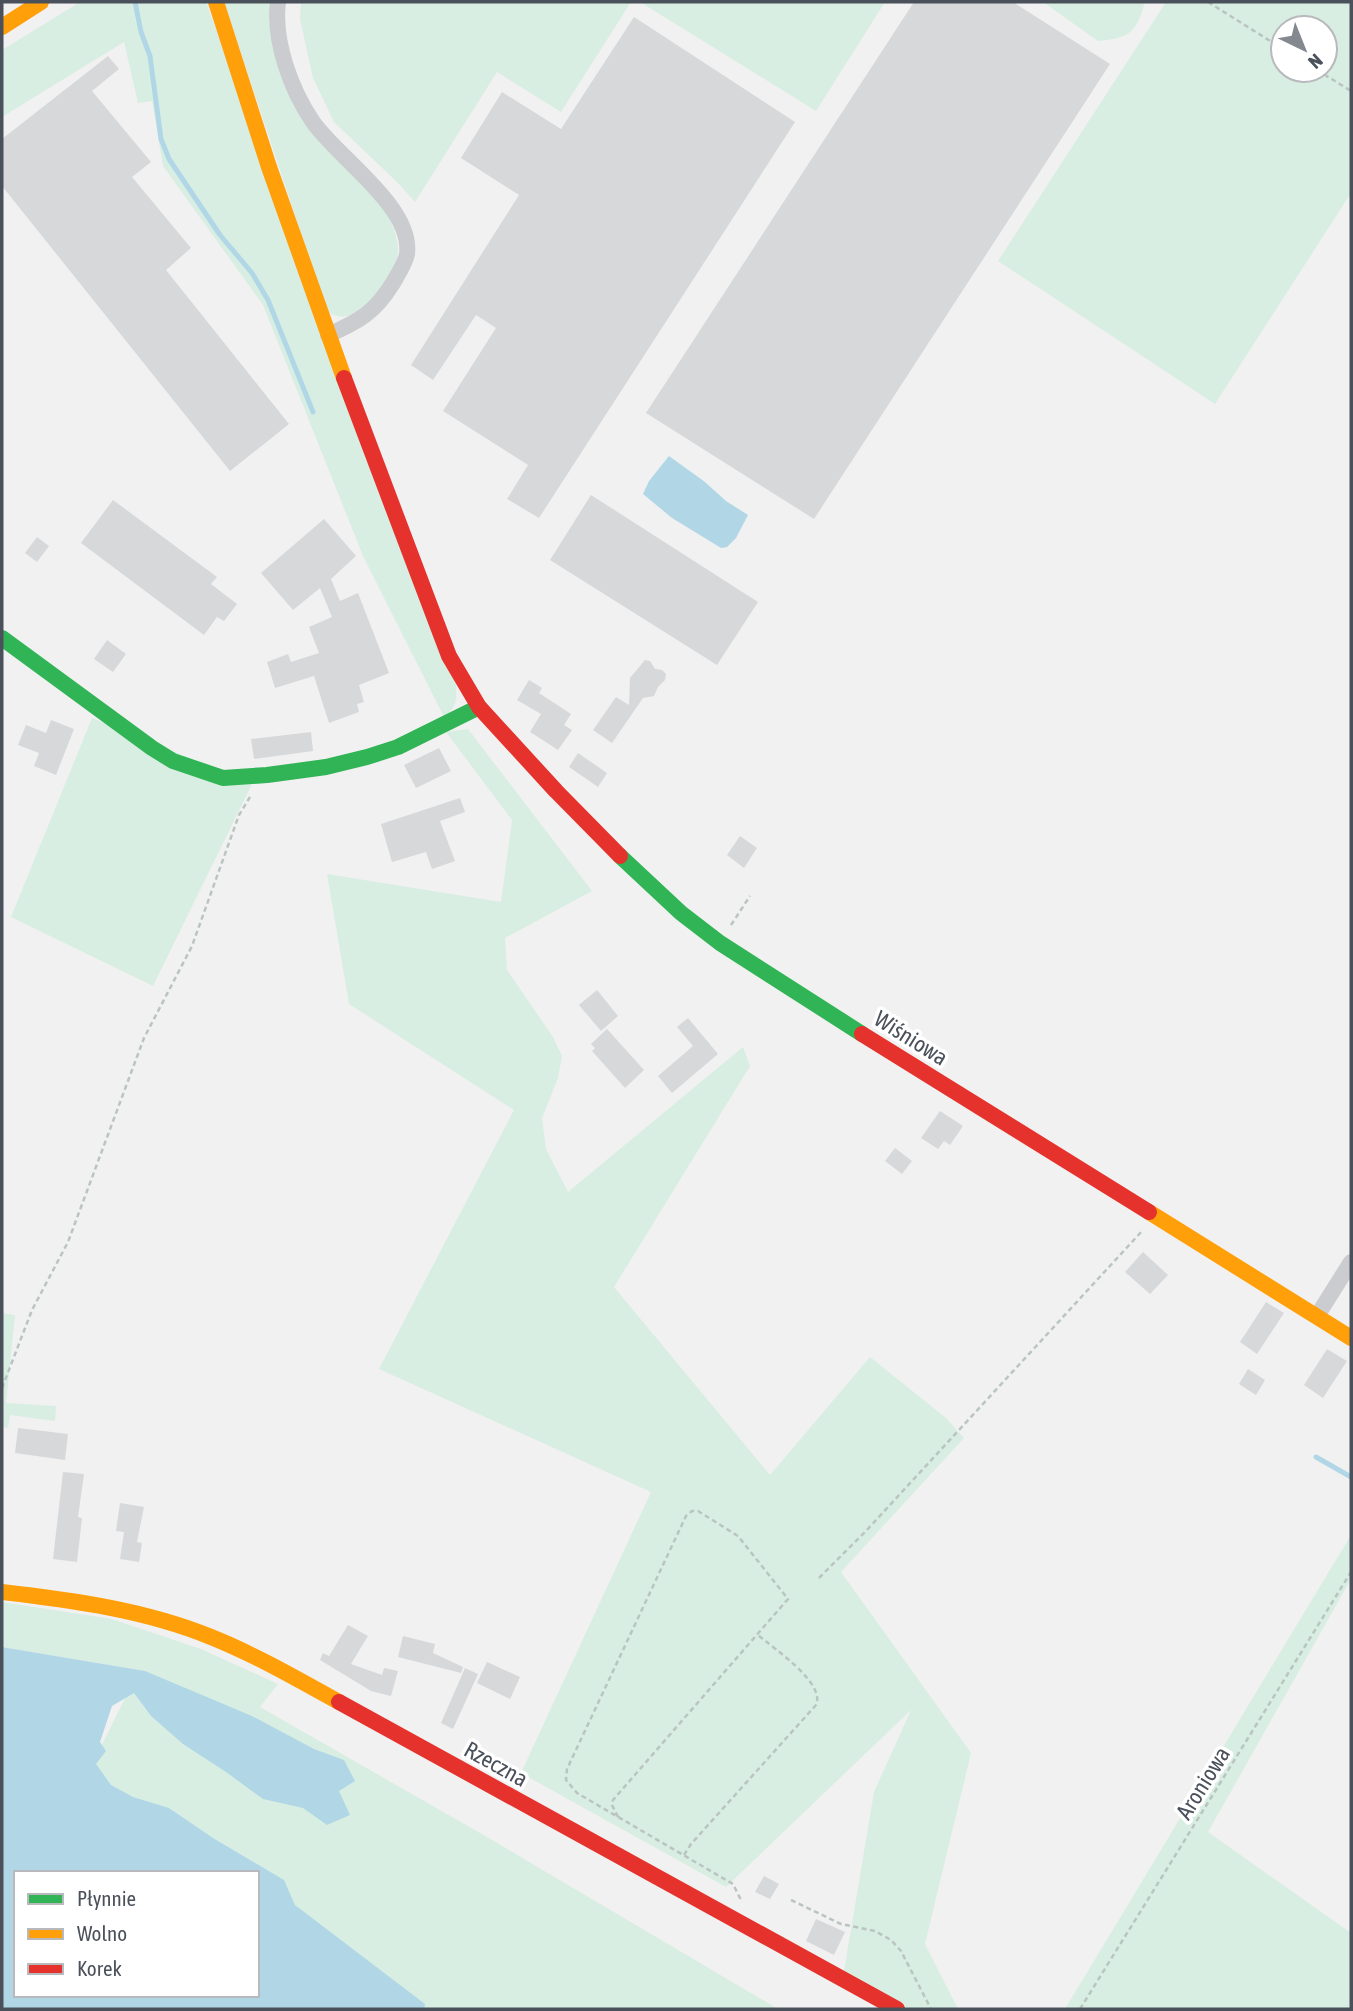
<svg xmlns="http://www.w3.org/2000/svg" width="1353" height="2011" font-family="'Asap Condensed',sans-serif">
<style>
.green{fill:#d8eee2;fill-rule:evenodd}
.water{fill:#b1d7e7;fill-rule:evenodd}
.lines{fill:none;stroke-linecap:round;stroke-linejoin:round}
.stream{stroke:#b1d7e7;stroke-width:5}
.building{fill:#d7d8da}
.path{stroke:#bac4c1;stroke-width:2.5;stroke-dasharray:5 3.5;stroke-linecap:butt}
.street{stroke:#cbcccf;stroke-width:16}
.fast{stroke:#30b455;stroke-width:16}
.slow{stroke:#ff9f0a;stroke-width:16}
.jam{stroke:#e5322d;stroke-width:16}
.labels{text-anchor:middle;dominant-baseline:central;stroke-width:7;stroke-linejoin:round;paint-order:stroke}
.street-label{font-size:23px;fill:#4a515b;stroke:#fff}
</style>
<rect width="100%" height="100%" fill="#f1f1f1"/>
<path class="green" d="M80,2H206L456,683C457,699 457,707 444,717L363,556L263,305L163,166L152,101L138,103L124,42L2,117V50Z
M224,2H270C268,20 291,93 301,109C305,116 313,123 318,129C344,159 395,207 398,247C399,267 382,290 368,302C355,314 343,323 327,311Z
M301,2H631L561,112L497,72L415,202L398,183L334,122L313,78L300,19Z
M640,2H885L816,111Z
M1043,2H1145C1136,33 1130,38 1098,41Z
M1166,2H1351V193L1215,404L998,261ZM1283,28H1325V70H1283Z
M92,718L252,784L153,986L11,917Z
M468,729L592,891L505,938L507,970L553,1037L562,1056L558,1078L542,1118L546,1149L568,1192L743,1047L750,1066L614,1287L770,1475L870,1357L946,1418L964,1438L841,1572L971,1753L925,1944L958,2009H909L844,1971L874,1792L911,1710L726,1887L521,1773L651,1492L379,1369L514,1110L349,1004L327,874L501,902L512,820L446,732Z
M2,1313L15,1315L6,1403L56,1406L55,1421L10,1415L8,1428L2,1427Z
M1351,1535V1579L1208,1832L1351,1933V2009H1065Z
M2,1602L112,1619L201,1649L278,1684L260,1707L487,1837L778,2009H208L257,1995V1873L67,1815L139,1670L2,1647Z"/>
<path class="water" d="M669,456L705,482L726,501L748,515L736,538L727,547L721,548L672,518L643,494L649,481Z
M2,1647L145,1671L252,1716L314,1749L344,1760L355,1781L339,1791L350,1815L327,1825L303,1808L263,1799L226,1772L183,1744L151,1716L134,1693L112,1706L100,1742L106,1751L96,1764L111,1785L133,1797L169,1808L213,1838L284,1880L295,1905L425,2004L424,2009H2ZM16,1873H257V1995H16Z"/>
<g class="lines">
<path class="stream" d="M135,2L141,32L150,56L161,139L169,159L220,235L252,273L268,300L313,412
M1316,1457L1351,1477"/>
</g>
<path class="building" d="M914,2H1013L1110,64L814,519L646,413Z
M634,17L795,122L539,518L507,499L528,465L443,411L496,328L476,315L433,380L411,365L519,195L461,158L502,92L561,129Z
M108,56L119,69L92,91L151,162L132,177L191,248L166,270L289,424L230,471L2,186V139Z
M591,495L758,602L717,665L550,560Z
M113,500L217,577L211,584L237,604L224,621L217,617L204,635L81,543Z
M324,519L356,556L331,579L340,601L358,593L389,673L359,685L364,702L357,704L359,712L329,723L314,676L275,688L267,662L288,654L291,662L319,653L309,627L332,617L320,588L293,610L261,573Z
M37,537L49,546L37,562L25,553Z
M107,640L126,654L113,672L94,659Z
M645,660L650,661L655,669L662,670L666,674L665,680L658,687L654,696L643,698L612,743L593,730L616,697L629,705L630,678Z
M529,680L542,688L539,693L571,714L564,725L572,730L558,750L530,732L541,714L517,700Z
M51,720L74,729L56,775L34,766L39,753L18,745L26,725L46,733Z
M311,732L313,751L254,759L251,739Z
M439,748L451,771L416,788L404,765Z
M578,753L607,773L598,787L569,767Z
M460,798L465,812L440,821L455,861L432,869L426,852L392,862L381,824Z
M740,836L757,848L744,868L727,855Z
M597,990L618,1016L601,1031L579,1005Z
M688,1018L718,1054L672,1093L658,1076L693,1046L677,1027Z
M607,1029L644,1070L625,1088L592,1051L595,1048L591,1044Z
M940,1111L963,1126L950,1145L944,1141L938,1149L921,1138Z
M895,1148L912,1161L902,1174L885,1161Z
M1143,1252L1168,1275L1150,1294L1125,1272Z
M1266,1302L1284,1313L1257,1354L1240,1342Z
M1327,1349L1347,1361L1323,1398L1304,1385Z
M1248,1369L1265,1380L1256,1395L1239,1384Z
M18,1428L68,1434L65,1460L15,1453Z
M63,1472L84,1474L78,1517L82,1518L77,1562L53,1559Z
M120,1503L144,1507L137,1542L142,1543L139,1562L120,1559L124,1532L116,1531Z
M348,1625L368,1636L351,1664L382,1675L384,1668L398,1671L391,1696L371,1691L320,1660L323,1653L329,1656Z
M403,1636L435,1644L433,1653L463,1667L461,1673L398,1657Z
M487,1662L520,1677L510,1699L477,1683Z
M465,1668L478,1674L453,1729L441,1723Z
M764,1876L779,1884L770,1899L755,1892Z
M816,1919L845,1932L834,1955L806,1941Z"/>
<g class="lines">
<path class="path" d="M1208,2L1283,49
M1317,70L1351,91
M731,925L750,896
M2,1388L32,1310L68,1242L144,1038L192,946L239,815L250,797
M819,1578L866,1531L1143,1230
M618,1817L612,1805L613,1800L788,1599L738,1536L698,1511H692L686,1516L567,1769L566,1780L577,1793L733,1884L741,1900
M684,1855L691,1844L816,1705C826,1683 773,1648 758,1635
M791,1900L841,1924L875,1931L891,1940L901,1951L931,2009
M1080,2009L1351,1572"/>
<path class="street" d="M278,2C273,41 291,90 313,122C338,158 413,207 407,254C405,264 398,274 393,283C375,312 360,321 328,335
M1317,1316L1351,1262"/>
<path class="fast" d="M2,638L152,748L173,761L223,778L267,775L326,767L367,757L398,747L479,707
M620,856L681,913L720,943L862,1034"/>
<path class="slow" d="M216,2L269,167L344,378
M2,27L41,2
M1149,1212L1351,1338
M2,1592C72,1600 145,1610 211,1637C256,1655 297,1679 339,1702"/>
<path class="jam" d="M344,378L449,656L479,707L556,791L620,856
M862,1034L1149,1212
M339,1702L897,2009"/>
</g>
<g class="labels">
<g class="street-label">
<text transform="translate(911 1038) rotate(32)">Wiśniowa</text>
<text transform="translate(496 1764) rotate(29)">Rzeczna</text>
<text transform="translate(1203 1783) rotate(-58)">Aroniowa</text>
</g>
</g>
<rect width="1353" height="2011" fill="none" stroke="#4a515b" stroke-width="7"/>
<rect x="14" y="1871" width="245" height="126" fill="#ffffff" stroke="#b7b9bd" stroke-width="2"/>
<rect x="28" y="1894" width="35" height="10" fill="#30b455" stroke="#b7b9bd" stroke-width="2"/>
<text x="77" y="1906" font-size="21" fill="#4a515b">Płynnie</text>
<rect x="28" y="1929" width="35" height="10" fill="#ff9f0a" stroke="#b7b9bd" stroke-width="2"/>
<text x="77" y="1941" font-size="21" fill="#4a515b">Wolno</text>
<rect x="28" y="1964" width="35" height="10" fill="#e5322d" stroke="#b7b9bd" stroke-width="2"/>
<text x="77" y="1976" font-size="21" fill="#4a515b">Korek</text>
<g transform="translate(1304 49) rotate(137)"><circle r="33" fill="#ffffff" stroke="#b7b9bd" stroke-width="2"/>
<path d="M0-5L12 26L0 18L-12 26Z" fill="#848990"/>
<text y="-10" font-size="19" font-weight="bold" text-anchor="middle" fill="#4a515b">N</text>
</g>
</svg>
